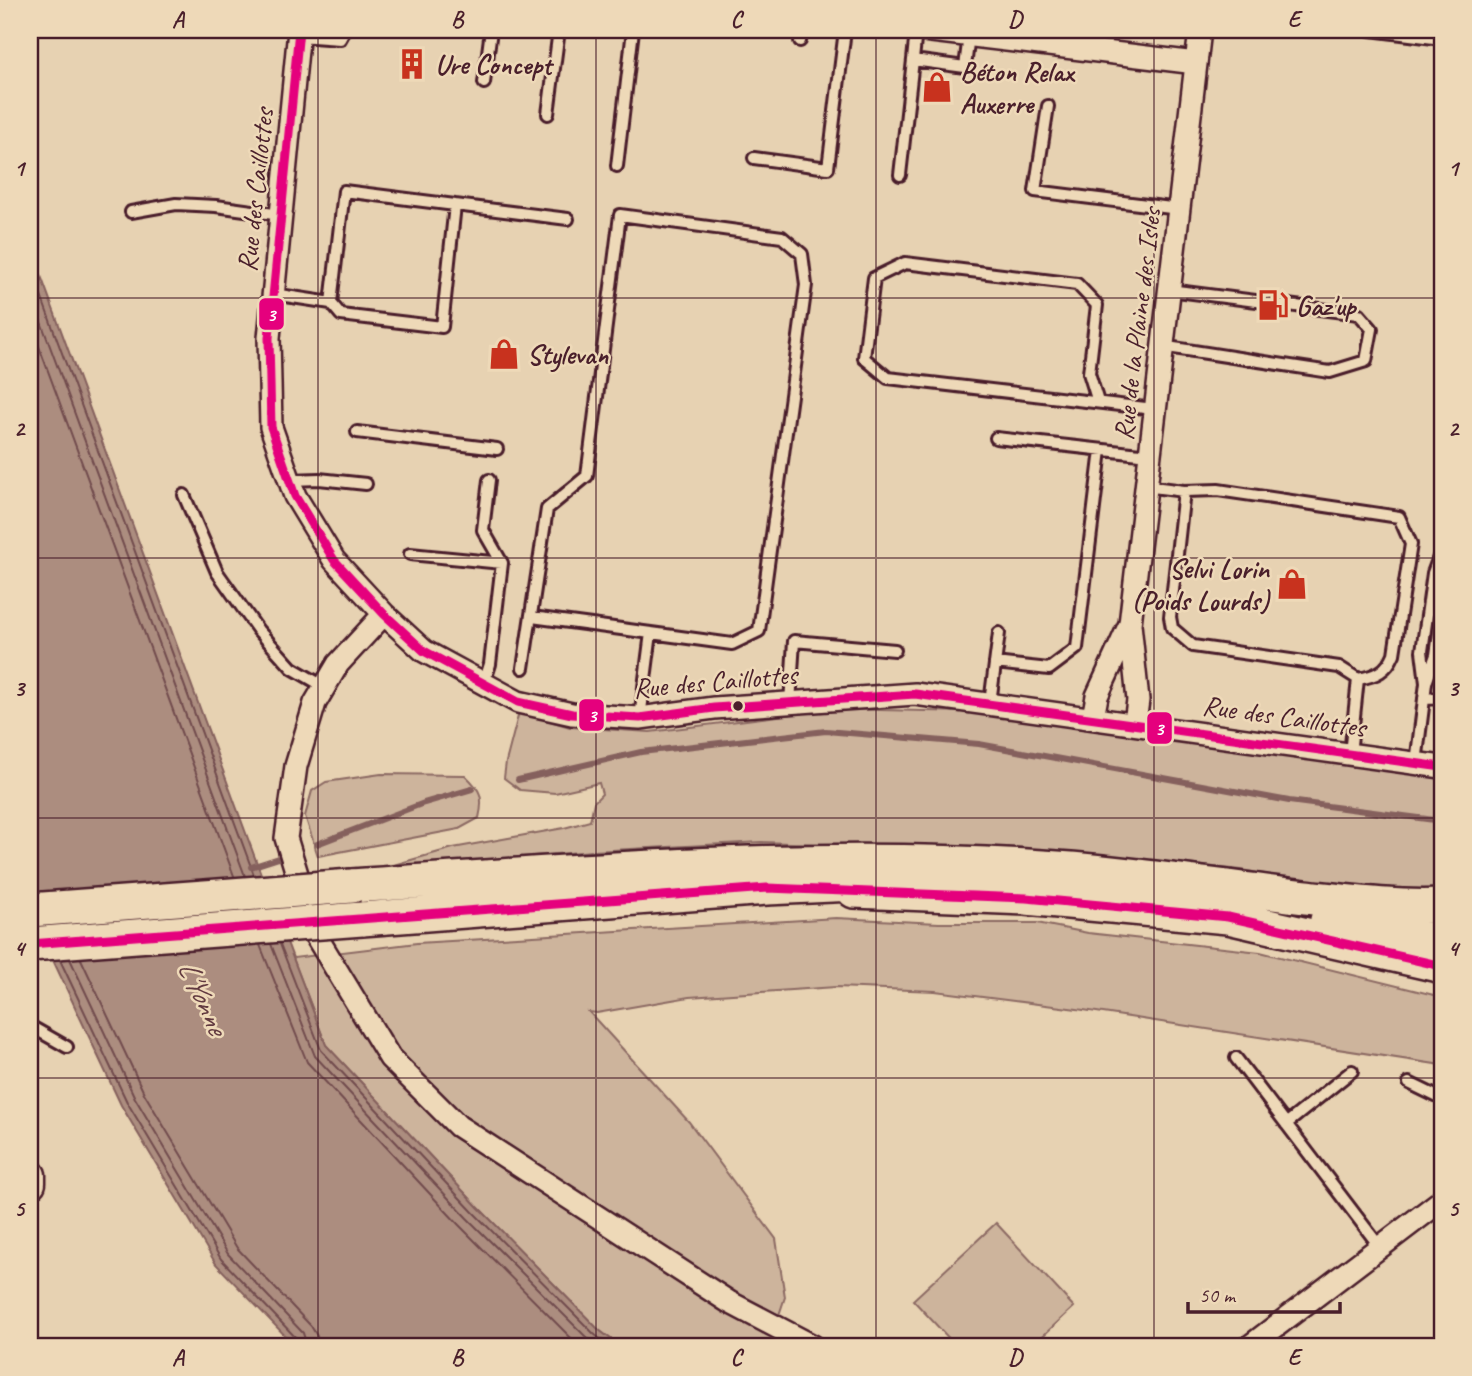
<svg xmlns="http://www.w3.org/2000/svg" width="1472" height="1376" font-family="Caveat,sans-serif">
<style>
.green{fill:#cdb49c;stroke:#8c6a64;stroke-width:2}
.water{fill:#ac8d7f;stroke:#85615d;stroke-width:2}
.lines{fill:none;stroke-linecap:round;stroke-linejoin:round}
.shore{stroke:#714b4d;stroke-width:2}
.stream{stroke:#85615d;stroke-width:6}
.lane-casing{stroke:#4a1f2b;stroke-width:16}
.street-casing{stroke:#4a1f2b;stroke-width:26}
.secondary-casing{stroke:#4a1f2b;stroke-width:35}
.primary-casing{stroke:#4a1f2b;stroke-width:38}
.lane{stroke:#eed9b8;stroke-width:10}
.street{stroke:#eed9b8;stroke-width:21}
.secondary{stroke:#eed9b8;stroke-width:30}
.primary{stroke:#eed9b8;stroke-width:33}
.primary-bridge-casing{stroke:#4a1f2b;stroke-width:38;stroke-linecap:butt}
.primary-bridge{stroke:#eed9b8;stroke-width:33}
.bus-1-casing{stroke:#eed9b8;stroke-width:14}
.bus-1{stroke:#e5007d;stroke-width:9}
.grid{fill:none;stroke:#4a1f2b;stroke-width:2;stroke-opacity:0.55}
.bus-dot{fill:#4a1f2b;stroke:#eed9b8;stroke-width:2.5}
.labels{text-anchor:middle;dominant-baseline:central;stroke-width:5;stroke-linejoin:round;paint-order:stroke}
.poi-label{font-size:28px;font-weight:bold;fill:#4a1f2b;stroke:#eed9b8;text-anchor:start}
.street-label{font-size:28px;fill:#4a1f2b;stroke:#eed9b8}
.water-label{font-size:30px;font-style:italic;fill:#623a40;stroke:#eed9b8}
.line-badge{stroke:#eed9b8;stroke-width:2.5}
.badge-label{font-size:19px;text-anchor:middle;font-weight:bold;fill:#fff}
.neatline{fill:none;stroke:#4a1f2b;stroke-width:2.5}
.grid-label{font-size:23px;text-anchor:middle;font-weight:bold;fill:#4a1f2b}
</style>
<rect width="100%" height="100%" fill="#e7d2b2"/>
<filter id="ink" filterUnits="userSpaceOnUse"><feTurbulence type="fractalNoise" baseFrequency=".0143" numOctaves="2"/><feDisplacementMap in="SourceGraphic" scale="14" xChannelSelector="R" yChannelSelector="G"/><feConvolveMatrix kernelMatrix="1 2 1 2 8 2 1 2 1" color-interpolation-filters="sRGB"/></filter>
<g filter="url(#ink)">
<path class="green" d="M834,709L970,712L1442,778V893L1363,890L1241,870L1088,853L761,842L593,851L383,868L453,848L564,828L590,821L594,802L602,794L599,783L555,793L520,790L504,778L506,762L519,712L570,727L650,732Z
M381,774L465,775C481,790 484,797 479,818L459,829L318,856L305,816L312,791L326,782Z
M836,918L939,923H1037L1088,933L1260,952L1442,997V1065L1077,1009L935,991L836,987L689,997L597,1013L589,1012L689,1122L776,1239L785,1297L773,1333L791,1346H620L599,1330L478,1207L326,1045L293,958L417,943Z
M996,1223L1074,1307L1032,1346H956L913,1300Z"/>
<path class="water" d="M30,246L258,866L326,1045L478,1207L599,1330L620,1346H295L216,1264L121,1105L30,911Z"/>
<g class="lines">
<path class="shore" d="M30,266L254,875
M30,292L245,876
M30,322L234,876
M271,944L315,1056L467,1218L595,1346
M280,944L321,1050L473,1212L594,1334L609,1346
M260,945L307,1062L459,1225L579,1346
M70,959L135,1098L228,1254L303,1333L307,1346
M81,959L144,1093L237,1248L311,1326L317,1336L318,1346
M60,960L127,1102L221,1259L297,1339L299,1346"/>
<path class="stream" d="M518,780L641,752L826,731L979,744L1289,801L1442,821
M317,844L424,803L472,789
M251,867L279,858"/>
<defs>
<path id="lane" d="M916,30L913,60L965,67L969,35
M1370,30L1442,39
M299,36L340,39L345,30
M800,41L802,30
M1056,46L1058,30
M1095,51L1098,30
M484,83L491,30
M1048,106L1035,191L1179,209
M548,114L559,30
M754,158L828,168L845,30
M617,166L633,30
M900,175L913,60
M455,205L568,219
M131,212L176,204L216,206L281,215
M273,294L331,303L341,315L442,327L455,205L344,191L331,303
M1161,346L1330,372L1366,361L1372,329L1359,314L1169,290
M1098,402L1089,373L1097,305L1077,284L905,263L874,278L864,358L888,378L1154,409
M357,432L497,449
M996,438L1149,455
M289,480L319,479L366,484
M1145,486L1184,491
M184,495L217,572L258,630L292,668L325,687
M410,554L502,563
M532,617L651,633L640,718
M995,663L1049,669L1077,648L1101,450
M523,668L547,509L587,476L620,215L782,237L802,254L806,285L759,631L732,644L651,633
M1427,680L1436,655L1442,612
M484,683L490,664L502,563L483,530L489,480
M1424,698L1442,699
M790,703L794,641L895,650
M990,703L999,633
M1350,754L1358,679L1339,667L1193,646L1172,628L1170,617L1184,491L1218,490L1399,517L1411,544L1394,654C1387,671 1376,676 1358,679
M1416,763L1426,683L1422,651L1433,573L1442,549
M30,1026L67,1047
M1236,1058L1380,1247
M1409,1083L1442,1099
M1286,1124L1352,1071"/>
<path id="street" d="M299,30L269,338L271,427L295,496L334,560L384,614L424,651L518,702L572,714L640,718L714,708L915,694L1442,767
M923,30L1196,63
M384,614L338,664L315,703L296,766L286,838L316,936L390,1058L458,1126L729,1302L813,1346
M1093,718L1097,696L1129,626
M1135,723L1138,700L1130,624L1200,30
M1250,1346L1442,1200"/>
<path id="secondary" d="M30,1175V1183"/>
<path id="primary" d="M352,886C577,871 802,852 1027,866C1120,871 1213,886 1306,897C1351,902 1396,908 1442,906
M854,891L1026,898L1228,917L1442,966
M362,919L767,888L876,883
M1327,920L1380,928
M1360,923L1442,942"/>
</defs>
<use href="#lane" class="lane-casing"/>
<use href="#street" class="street-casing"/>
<use href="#secondary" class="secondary-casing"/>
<use href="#primary" class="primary-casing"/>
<use href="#lane" class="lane"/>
<use href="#street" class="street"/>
<use href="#secondary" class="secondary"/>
<use href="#primary" class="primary"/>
<defs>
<path id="primary-bridge" d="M30,910L352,886
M30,944L362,919"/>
</defs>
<use href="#primary-bridge" class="primary-bridge-casing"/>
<use href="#primary-bridge" class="primary-bridge"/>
<defs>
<path id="bus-1" d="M299,30L269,338L271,427L295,496L334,560L384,614L424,651L518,702L572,714L640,718L714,708L915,694L1442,767
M30,944L767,888L1026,898L1228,917L1442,966"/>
</defs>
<use href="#bus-1" class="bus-1-casing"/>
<use href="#bus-1" class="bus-1"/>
</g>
</g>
<path class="grid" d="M318,30V1346M596,30V1346M876,30V1346M1154,30V1346M30,298H1442M30,558H1442M30,818H1442M30,1078H1442"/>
<defs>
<symbol id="building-bare" viewBox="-9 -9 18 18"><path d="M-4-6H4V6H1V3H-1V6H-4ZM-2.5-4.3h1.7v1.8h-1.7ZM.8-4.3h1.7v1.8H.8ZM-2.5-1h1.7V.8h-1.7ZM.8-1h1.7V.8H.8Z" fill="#c8321e" stroke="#eed9b8" stroke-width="2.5" paint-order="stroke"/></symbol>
<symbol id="shop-bare" viewBox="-9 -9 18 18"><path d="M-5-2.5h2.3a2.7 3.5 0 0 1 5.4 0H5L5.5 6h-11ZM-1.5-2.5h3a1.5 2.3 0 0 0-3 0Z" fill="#c8321e" stroke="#eed9b8" stroke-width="2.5" paint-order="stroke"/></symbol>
<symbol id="fuel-bare" viewBox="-9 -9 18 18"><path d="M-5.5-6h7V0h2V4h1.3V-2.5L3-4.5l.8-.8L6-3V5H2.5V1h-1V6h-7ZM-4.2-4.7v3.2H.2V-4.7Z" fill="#c8321e" stroke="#eed9b8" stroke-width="2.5" paint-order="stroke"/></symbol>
</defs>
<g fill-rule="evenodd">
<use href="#building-bare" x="390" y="42" width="44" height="44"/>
<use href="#shop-bare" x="915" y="65" width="44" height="44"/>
<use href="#fuel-bare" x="1251" y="283" width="44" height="44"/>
<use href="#shop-bare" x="482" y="332" width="44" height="44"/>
<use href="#shop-bare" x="1270" y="562" width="44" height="44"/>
</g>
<circle class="bus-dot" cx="738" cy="706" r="6"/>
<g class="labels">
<g class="poi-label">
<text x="435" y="64">Ure Concept</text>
<text x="960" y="71">Béton Relax<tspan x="960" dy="32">Auxerre</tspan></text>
<text x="1296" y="305">Gaz'up</text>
<text x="527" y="354">Stylevan</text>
<text x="1269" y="568" text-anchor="end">Selvi Lorin<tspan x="1269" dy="32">(Poids Lourds)</tspan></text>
</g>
<g class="street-label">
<text transform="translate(255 190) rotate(-84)">Rue des Caillottes</text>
<text transform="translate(1137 324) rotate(-83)">Rue de la Plaine des Isles</text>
<text transform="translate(715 681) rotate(-5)">Rue des Caillottes</text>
<text transform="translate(1284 716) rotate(8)">Rue des Caillottes</text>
</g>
<g class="water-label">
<text transform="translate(203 997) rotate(65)">L'Yonne</text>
</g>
</g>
<g class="line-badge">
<rect x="258" y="297" width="27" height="34" rx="7" fill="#e5007d"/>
<rect x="578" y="698" width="27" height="34" rx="7" fill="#e5007d"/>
<rect x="1146" y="711" width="27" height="34" rx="7" fill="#e5007d"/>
</g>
<g class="badge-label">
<text x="271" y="321">3</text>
<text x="592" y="722">3</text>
<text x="1159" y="735">3</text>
</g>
<rect width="1472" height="1376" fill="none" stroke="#eed9b8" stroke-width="77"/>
<path d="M1188 1302v10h152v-10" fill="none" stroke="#4a1f2b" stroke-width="3.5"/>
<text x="1199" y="1302" font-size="21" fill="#4a1f2b" stroke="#eed9b8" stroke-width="5" paint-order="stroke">50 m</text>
<rect x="38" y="38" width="1396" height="1300" class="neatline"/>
<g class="grid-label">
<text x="178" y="27">A</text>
<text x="457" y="27">B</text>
<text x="736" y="27">C</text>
<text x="1015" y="27">D</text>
<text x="1294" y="27">E</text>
<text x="19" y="176">1</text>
<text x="1453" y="176">1</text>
<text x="19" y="436">2</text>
<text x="1453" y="436">2</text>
<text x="19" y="696">3</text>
<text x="1453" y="696">3</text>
<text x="19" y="956">4</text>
<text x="1453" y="956">4</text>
<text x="19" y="1216">5</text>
<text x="1453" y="1216">5</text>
<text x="178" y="1365">A</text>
<text x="457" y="1365">B</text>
<text x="736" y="1365">C</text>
<text x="1015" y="1365">D</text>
<text x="1294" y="1365">E</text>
</g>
</svg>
